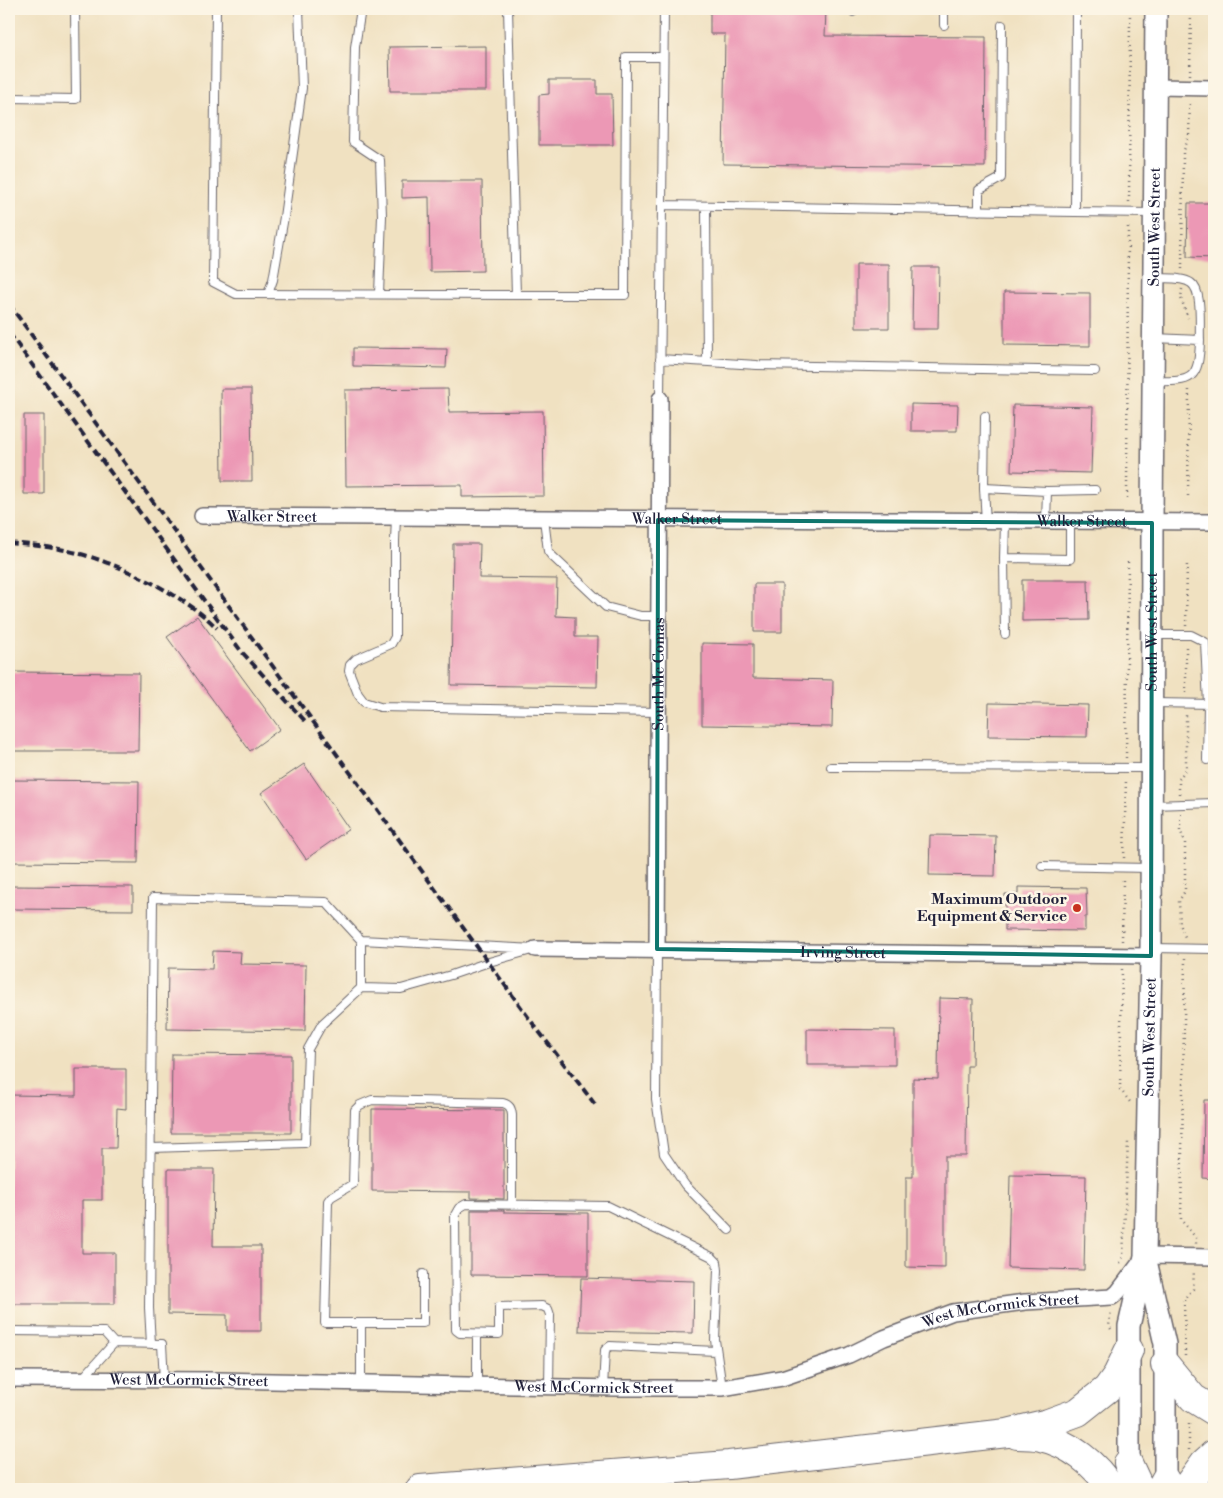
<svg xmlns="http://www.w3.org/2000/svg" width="1223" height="1498" font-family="'Libre Bodoni',serif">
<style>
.building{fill:#ec98b5}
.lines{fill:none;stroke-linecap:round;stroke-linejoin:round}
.lane-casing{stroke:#6a656a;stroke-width:10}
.street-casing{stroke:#6a656a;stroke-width:18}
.secondary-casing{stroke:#6a656a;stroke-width:24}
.highway-casing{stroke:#6a656a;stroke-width:30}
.path{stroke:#6a656a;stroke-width:2.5;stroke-dasharray:1 4;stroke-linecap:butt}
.lane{stroke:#fff;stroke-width:8}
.street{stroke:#fff;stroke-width:15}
.secondary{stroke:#fff;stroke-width:21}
.highway{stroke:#fff;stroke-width:28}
.rail{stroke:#22223b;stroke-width:4;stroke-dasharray:8 4;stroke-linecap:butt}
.marked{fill:none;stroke:#0f766e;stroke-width:4;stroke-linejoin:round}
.poi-dot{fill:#c8321e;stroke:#fcf5e5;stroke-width:2}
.labels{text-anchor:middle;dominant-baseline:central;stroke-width:5;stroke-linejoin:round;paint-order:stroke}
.street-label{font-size:15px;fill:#22223b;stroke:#fcf5e5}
.poi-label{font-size:15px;font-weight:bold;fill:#22223b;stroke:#fcf5e5;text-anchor:end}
</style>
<rect width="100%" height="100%" fill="#fcf5e5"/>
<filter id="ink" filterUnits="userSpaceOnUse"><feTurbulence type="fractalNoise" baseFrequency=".02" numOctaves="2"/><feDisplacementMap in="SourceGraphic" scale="10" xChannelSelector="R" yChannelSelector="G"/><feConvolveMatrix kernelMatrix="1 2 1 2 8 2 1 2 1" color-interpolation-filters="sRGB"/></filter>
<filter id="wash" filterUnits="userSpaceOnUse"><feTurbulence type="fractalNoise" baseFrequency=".0096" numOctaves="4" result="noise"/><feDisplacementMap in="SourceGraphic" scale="20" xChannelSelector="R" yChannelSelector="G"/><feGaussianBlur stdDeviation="1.12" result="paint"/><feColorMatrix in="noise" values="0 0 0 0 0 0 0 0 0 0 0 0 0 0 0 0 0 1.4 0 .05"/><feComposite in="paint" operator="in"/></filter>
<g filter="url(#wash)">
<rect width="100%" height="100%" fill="#f0e1c1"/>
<g id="blocks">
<path class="building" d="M710,9H826L825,36L986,37L985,167L723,164L725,34H710Z
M486,46V91H390L389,47Z
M549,80H597V94H612L613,145H539V95L549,94Z
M402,181H482L483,271L430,272L429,197L402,198Z
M1188,203H1214V258L1187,257Z
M856,264H889V328H856Z
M913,267H939L938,329H912Z
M1004,292L1090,293V346L1004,345Z
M353,348L447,349L446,368L353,366Z
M221,389H251L252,481H222Z
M448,389L449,412L543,411L544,496L462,497V485L346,486L345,390Z
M911,404L958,405L957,431H911Z
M1013,405L1093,407L1091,473L1011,471Z
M24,415H44V494H24Z
M453,544H480L479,578L557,579L556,616L575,617V637H598L597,687L451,685Z
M1022,580H1088L1089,620L1022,621Z
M754,584H782V632H754Z
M197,616L280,729L250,751L167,637Z
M702,643L753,644V678L833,680L832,727L702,725Z
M9,672L139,673L138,751H9Z
M989,703L1088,705L1087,737L988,736Z
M304,764L349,829L306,859L261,793Z
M9,780L139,781L138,863L9,862Z
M930,835L996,836L995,876L929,875Z
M9,886L133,887V910L9,909Z
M1018,887L1086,888L1087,917H1085V931L1005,930V894H1018Z
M213,951L241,952L240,964L306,965L305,1031L167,1029L168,968L212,969Z
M939,998L973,999L972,1066H967L966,1156H945V1268L906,1267V1177H913V1078L938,1079Z
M807,1029L895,1030V1065H807Z
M172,1054L291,1055V1133H171Z
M76,1069H126V1109L117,1108L116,1148H102V1200H82V1253H115V1304H9V1095L76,1096Z
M1204,1100H1214V1179L1203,1178Z
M372,1109L504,1110V1199L471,1198V1192L372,1191Z
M168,1169H214L213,1246H261V1331H227V1315L168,1314Z
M1010,1175L1086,1176L1084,1270L1008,1268Z
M471,1210H504V1212L588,1213V1276L471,1275Z
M581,1278L694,1281L693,1333L579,1331Z"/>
</g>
</g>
<g filter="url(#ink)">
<use href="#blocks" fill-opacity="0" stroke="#6a656a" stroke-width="1"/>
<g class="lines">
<defs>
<path id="lane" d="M216,9L213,282L236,294L516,295
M361,9L355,47L353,142L380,160L382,216L379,294
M508,9L516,295H625L626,57H663
M1076,9L1075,212L1152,213
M853,12V9
M944,25V9
M9,98L76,99L75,9
M662,205L1075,212
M706,206L707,362
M979,211V190L1001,178L1002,25
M268,294L273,280L284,217L302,88L299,9
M1154,338L1200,340C1199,326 1203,291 1191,283C1183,277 1166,279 1156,278
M660,359L757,365L1095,371
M1155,381C1192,382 1199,380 1200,340
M660,399L664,9
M985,416L984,488L1047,491L1095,490
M984,488L986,522
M396,517L395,541V637L391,644L356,659L350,665L349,671L358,694L364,702L380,707L658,712
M544,519L548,551L551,555L606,607L641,616H658
M1005,522L1004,558L1070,559V522
M1046,522L1047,491
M1004,558L1005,634
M1153,635H1191L1205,642L1208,704L1207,760
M1154,703L1214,704
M831,767L1149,768
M1153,805L1214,803
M1042,866L1149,868
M1153,948L1214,949
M657,949L656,1099L664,1154L685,1185L729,1230
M151,1148L305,1143L308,1049L322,1024L361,988
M423,1274V1323H325L328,1201L331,1197L353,1184L355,1110L360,1105L372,1100L503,1103C510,1105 511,1108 512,1115V1205
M361,1323V1383
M9,1331L104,1332L114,1343
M477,1334V1385
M151,1344L149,1308L153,898L326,902L361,940L535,949L489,962L451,975L401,989L361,988V940
M82,1379L114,1343L162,1344L164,1380
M549,1387L550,1315L548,1309L542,1306L499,1307V1334L460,1333L456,1330L455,1215L459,1208L466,1204L608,1206L712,1257L717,1262L718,1270L715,1340L722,1388
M603,1388L605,1350L610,1346L716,1351"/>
<g id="street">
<path d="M1156,87L1214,88"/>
<path id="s1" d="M202,516L1214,522"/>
<path id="s2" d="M535,949L1151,956"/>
<path id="s3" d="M657,949L660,399"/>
<path id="s4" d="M9,1379L218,1380L615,1388H722L782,1378L849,1355L884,1338L953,1312L1025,1302L1112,1297L1118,1292L1145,1256L1214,1257"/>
</g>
<g id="secondary">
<path d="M1146,1261L1165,1344V1489"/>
<path id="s5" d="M1129,1479V1326L1145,1256L1151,956L1152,523L1156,9"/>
</g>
<path id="highway" d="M1165,1364L1193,1398L1214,1411
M1017,1435C1025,1435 1033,1435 1041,1437C1069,1443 1097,1465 1111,1489
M1128,1463L1140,1489
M420,1489L729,1465L1007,1433L1048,1423L1078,1412L1107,1389L1117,1375L1129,1350
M1160,1489L1165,1480
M1185,1489L1204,1463L1214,1454"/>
</defs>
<use href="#lane" class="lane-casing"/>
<use href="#street" class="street-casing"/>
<use href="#secondary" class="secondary-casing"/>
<use href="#highway" class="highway-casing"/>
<path class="path" d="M1190,75L1191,9
M1129,202L1130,9
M1182,269L1183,153L1189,136L1190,100
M1182,289L1181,298L1188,318
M1188,496L1189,388
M1127,498L1128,223
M1186,626L1187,562
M1186,693V646
M1126,758L1128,562
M1179,794V779L1186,769V714
M1180,814V830L1185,842V891L1179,901L1180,924L1185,937
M1124,858L1126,779
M1122,941L1123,879
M1185,958L1181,1220L1196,1238V1244
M1122,969L1120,1089L1130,1102
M1120,1263L1123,1257L1128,1142
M1111,1329L1109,1326L1111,1310
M1185,1356L1184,1299L1193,1289L1194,1270
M1189,1450V1420"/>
<use href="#lane" class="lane"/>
<use href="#street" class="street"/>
<use href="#secondary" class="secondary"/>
<use href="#highway" class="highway"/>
<path class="rail" d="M9,304L534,1025L597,1107
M9,333L241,651L306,722
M9,543C31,545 55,547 77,553C120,564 186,596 217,628"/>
</g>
</g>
<path class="marked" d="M658,520L1152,523L1151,956L657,949Z"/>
<circle class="poi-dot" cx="1077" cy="908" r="5"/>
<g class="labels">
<g class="street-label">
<text stroke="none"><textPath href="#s5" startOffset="1254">South West Street</textPath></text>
<text stroke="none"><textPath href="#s1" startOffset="70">Walker Street</textPath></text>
<text stroke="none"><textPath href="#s1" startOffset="475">Walker Street</textPath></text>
<text stroke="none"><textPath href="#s1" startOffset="880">Walker Street</textPath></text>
<text stroke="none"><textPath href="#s5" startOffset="849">South West Street</textPath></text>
<text stroke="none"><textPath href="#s3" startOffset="275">South Mc Comas</textPath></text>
<text stroke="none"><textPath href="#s2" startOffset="308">Irving Street</textPath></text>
<text stroke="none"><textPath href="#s5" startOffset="444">South West Street</textPath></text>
<text stroke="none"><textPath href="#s4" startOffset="1005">West McCormick Street</textPath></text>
<text stroke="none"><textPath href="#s4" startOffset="180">West McCormick Street</textPath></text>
<text stroke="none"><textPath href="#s4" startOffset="585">West McCormick Street</textPath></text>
</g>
<g class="poi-label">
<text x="1067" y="899">Maximum Outdoor<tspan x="1067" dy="17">Equipment &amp; Service</tspan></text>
</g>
</g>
<rect width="1223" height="1498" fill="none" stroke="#fcf5e5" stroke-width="30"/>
</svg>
